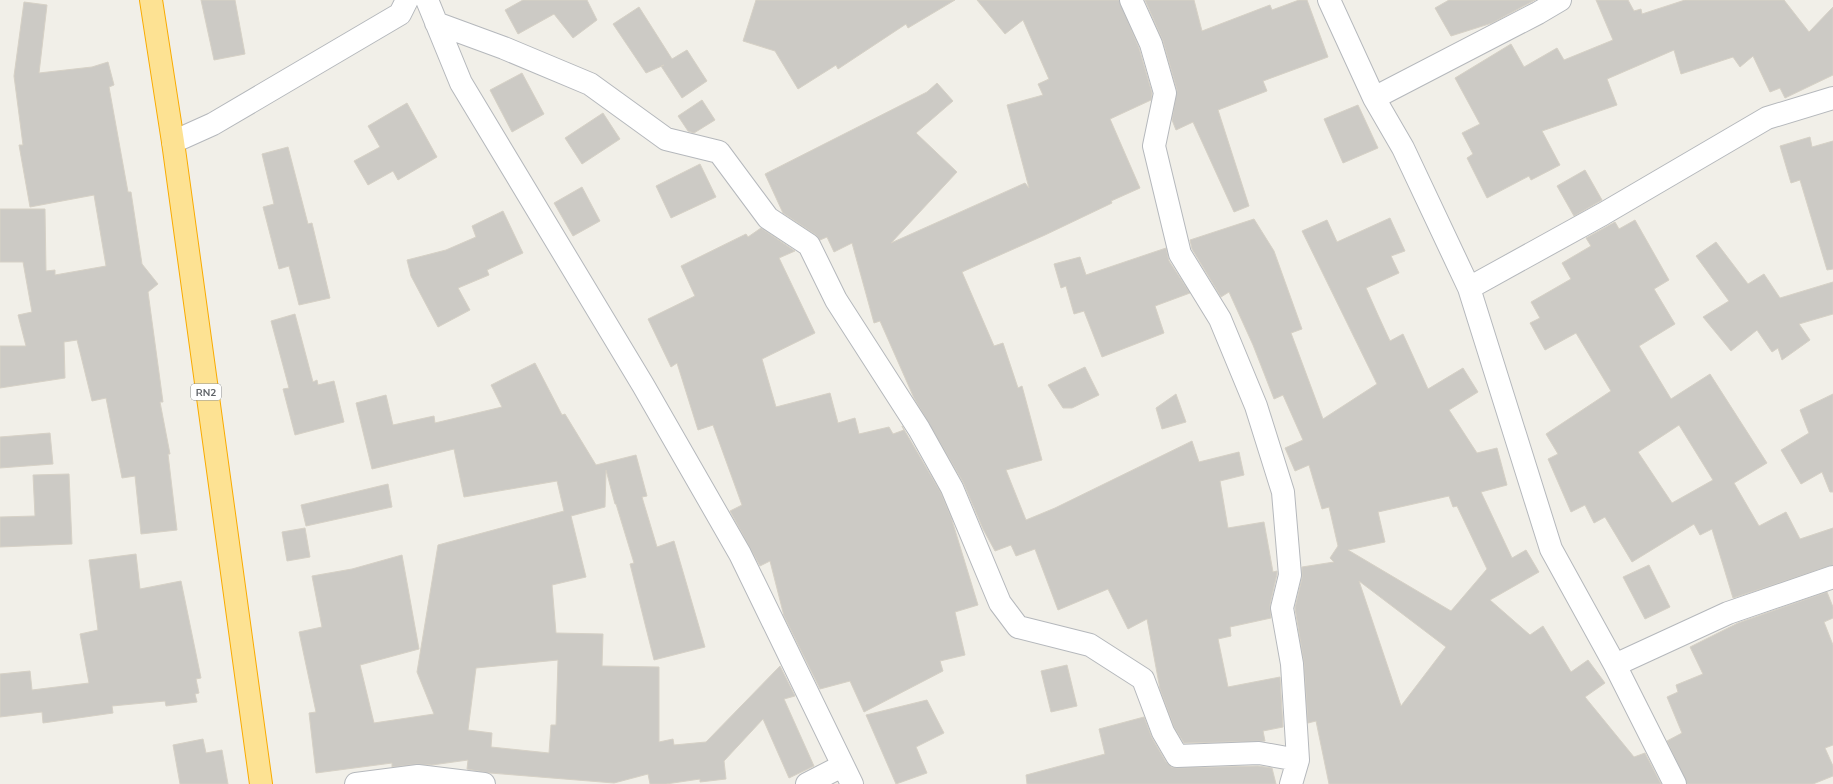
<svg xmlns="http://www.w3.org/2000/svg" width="1833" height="784" font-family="Mulish,sans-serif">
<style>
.building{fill:#cccac5;stroke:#d6d1c6;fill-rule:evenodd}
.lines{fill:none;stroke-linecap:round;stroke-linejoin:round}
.minor-casing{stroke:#b5b8bc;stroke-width:24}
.highway-casing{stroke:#f9ab00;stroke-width:24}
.minor{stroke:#fff;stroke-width:22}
.highway{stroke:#fde293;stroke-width:22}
.labels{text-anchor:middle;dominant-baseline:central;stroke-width:3;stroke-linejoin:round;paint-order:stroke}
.shield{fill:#fff;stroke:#8f9295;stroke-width:1}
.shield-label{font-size:10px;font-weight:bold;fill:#5f6368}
</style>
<rect width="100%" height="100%" fill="#f1efe8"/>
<path class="building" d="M201,0H235L245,54L214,60Z
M523,0H587L597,20L573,38L554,14L518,34L505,10Z
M756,0H955L908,28L906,24L838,69L836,65L798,89L775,51L743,41Z
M977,0H1119L1139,48L1152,93L1151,100L1110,119L1140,188L1111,201L1112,203L1045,235L962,272L994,346L1003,343L1018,388L1022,386L1042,460L1006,470L1026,520L1055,508L1192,441L1199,462L1239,452L1244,475L1220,481L1228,528L1264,522L1273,572L1277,571V574L1270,605L1271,618L1230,627L1231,636L1218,639L1228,687L1280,677L1283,727L1263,731L1265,741L1184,743L1174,727L1160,689L1147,619L1128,629L1108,589L1058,610L1035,549L1016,556L1011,545L995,551L983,529L963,482L914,398L880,321L874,323L852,243L834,252L827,237L820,240L816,235L783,213L765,174L927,92L937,83L953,101L916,133L957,172L891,243L1025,183L1029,188L1007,105L1043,95L1038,84L1049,79L1023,20L1005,34Z
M1145,0H1194L1202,31L1270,5L1272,10L1299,0H1307L1328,57L1263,81L1267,91L1218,110L1249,206L1234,212L1193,122L1176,130L1172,120L1177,90L1163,41Z
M1449,0H1535L1492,23L1451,36L1435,8Z
M1596,0H1628L1634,11L1641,9L1642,14L1685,0H1784L1809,32L1833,7V75L1785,98L1780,88L1770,92L1753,56L1740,67L1733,57L1681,74L1674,50L1607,79L1617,105L1542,131L1560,165L1531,180L1529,176L1487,198L1467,158L1473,154L1462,133L1480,124L1455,78L1511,44L1524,67L1557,48L1564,60L1613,40Z
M24,2L47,5L39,73L92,67L108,62L114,85L109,87L128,192H131L142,264L158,284L148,292L163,402H160L170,454H168L177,530L141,534L135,476L122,478L106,398L92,401L77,340L64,342L65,378L0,388V346H26L18,315L32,312L23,262H0V209H45L46,271L55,270V275L106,266L94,195L30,207L19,145H23L14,76Z
M639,7L672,59L687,50L707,81L682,98L661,66L664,65L646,73L613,24Z
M522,73L544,114L512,132L490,90Z
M702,100L715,120L694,133L688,131L678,116Z
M407,103L437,157L398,180L393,171L368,185L354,161L380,147L368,126Z
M1358,105L1378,148L1343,163L1324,119Z
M603,113L620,139L582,164L565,138Z
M1810,137L1812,147L1833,141V269L1827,270L1800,180L1791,183L1780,146Z
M288,147L308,224L312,223L330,298L299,305L289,266L279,269L263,207L274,204L262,154Z
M700,164L716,197L671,218L656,186Z
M1585,170L1602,200L1574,216L1557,186Z
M582,187L600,221L573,236L554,203Z
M503,211L523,253L487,270L489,275L458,288L470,310L438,327L411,276L407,260L446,250L476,237L472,226Z
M1390,218L1405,251L1391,256L1399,273L1366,288L1378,315L1390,341L1403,334L1428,389L1463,368L1478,392L1449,410L1477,453L1497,448L1507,485L1481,492L1512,558L1526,550L1539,572L1490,600L1530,635L1543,626L1571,672L1588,660L1605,683L1585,697L1634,757L1645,753L1661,784H1329L1316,721L1308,723L1304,663L1295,608L1302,578V567L1334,562L1330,558L1338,546L1329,507L1322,509L1309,465L1295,471L1285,448L1303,440L1283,395L1274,399L1253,345L1229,292L1221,297L1192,249L1190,240L1254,219L1274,251L1302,329L1291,333L1323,419L1377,384L1302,231L1327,220L1337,242ZM1449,496L1453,507L1457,506L1487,569L1451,611L1348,550L1385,542L1378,512ZM1359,581L1446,647L1401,706Z
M1635,220L1669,280L1654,289L1675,324L1639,346L1671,399L1710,374L1767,463L1734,483L1759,526L1786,512L1800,539L1833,528V565L1733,598L1712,529L1700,535L1694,524L1632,562L1605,517L1594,523L1585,505L1571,512L1548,459L1558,454L1546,434L1611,391L1576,333L1545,350L1530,323L1540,318L1531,302L1571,279L1562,263L1591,246L1586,238L1615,222L1619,229ZM1679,425L1713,480L1672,503L1638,452Z
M761,228L795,251L779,258L815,333L762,359L776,407L830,393L838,423L855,418L859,434L889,427L893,434L904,430L902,426L941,493L951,517L978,605L955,612L965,655L940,661L943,671L864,712L850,681L820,689L784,616L770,561L760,566L730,511L742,505L713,425L698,430L677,363L671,367L648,319L695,296L681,266L746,234L748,237Z
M1716,242L1748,284L1764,274L1780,298L1833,282V314L1799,324L1810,340L1782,360L1778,348L1772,352L1757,330L1731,351L1703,317L1729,301L1696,256Z
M1166,248L1169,261L1190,293L1155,306L1164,333L1102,357L1084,311L1074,314L1066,286L1061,288L1054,264L1080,257L1086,275Z
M295,314L313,382L317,380L318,385L334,381L344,422L295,435L283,389L289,388L271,321Z
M535,363L562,415L565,414L596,465L636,455L647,496L642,497L657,547L674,541L705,647L654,660L630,564L634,563L616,504H615L606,470L605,507L571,516L586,577L552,585L556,633L603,634L602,666L659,667V742L673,739L674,745L706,742L780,666L795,696L784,699L814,766L789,778L763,719L724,761L726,779L700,782V779L666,784H650L648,774L614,783L490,773L467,769L468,760L432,765L417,764L392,767V763L316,773L309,713L316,712L299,632L322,627L312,576L352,569L402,555L419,649L360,665L374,723L434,714L417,672L438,545L564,511L557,481L464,497L454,449L372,469L356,403L386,395L393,425L434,416L435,423L502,407L491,385ZM558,660L556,725H551L549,753L491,747L492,733L468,730L476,668Z
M1085,367L1099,395L1072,408H1063L1048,385Z
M1176,394L1186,422L1162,429L1156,408Z
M1833,394V492H1830L1822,472L1801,484L1781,450L1809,433L1800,410Z
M50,433L53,464L0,468V437Z
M69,474L72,544L0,547V517L35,516L33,475Z
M388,484L392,507L306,526L301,505Z
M305,528L310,557L287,561L282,532Z
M136,554L140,589L181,581L201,678L196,679L199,693L195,694L197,702L166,706L165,701L112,706L113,713L43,723L42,712L0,717V674L30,671L32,690L89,683L80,634L98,630L89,560Z
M1649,565L1670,607L1645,619L1623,577Z
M1827,592L1833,607V618L1824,622L1833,645V745L1825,748L1833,766V776L1813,784H1687L1667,741L1682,733L1667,697L1678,692L1676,685L1703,674L1690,647L1738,623Z
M1067,665L1077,706L1051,712L1041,671Z
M927,700L944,733L916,747L927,773L896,784L866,715Z
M1144,717L1152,738L1166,762L1171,767L1177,768L1258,766L1272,768L1276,784H1027L1026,775L1105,754L1099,729Z
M203,739L206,753L222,750L228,784H180L173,745Z"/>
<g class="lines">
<defs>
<path id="minor" d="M427,0L461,83L643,385L740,554L852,784
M1131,0L1151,44L1165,93L1154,146L1180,254L1220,319L1256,406L1283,492L1290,575L1282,608L1292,664L1298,760L1291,784
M1329,0L1374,98L1403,148L1469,288L1551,549L1615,665L1675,784
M436,23L504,48L590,84L666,139L719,152L768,218L809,245L836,300L919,429L952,488L1000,603L1018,627L1090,645L1143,679L1163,732L1177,756L1259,753L1298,760
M1374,98L1538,13L1560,0
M173,142L213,124L400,14L407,0
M1469,288L1603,214L1767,118L1833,98
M1615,665L1728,613L1833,577
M356,784L418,776L484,784
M807,784L842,766"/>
<path id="highway" d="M151,0L173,142L261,784"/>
</defs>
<use href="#minor" class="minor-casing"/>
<use href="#highway" class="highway-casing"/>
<use href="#minor" class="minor"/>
<use href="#highway" class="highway"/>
</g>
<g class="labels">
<rect class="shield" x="191" y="384" width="30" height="16" rx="3"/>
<g class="shield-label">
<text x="206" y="392">RN2</text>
</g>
</g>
</svg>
